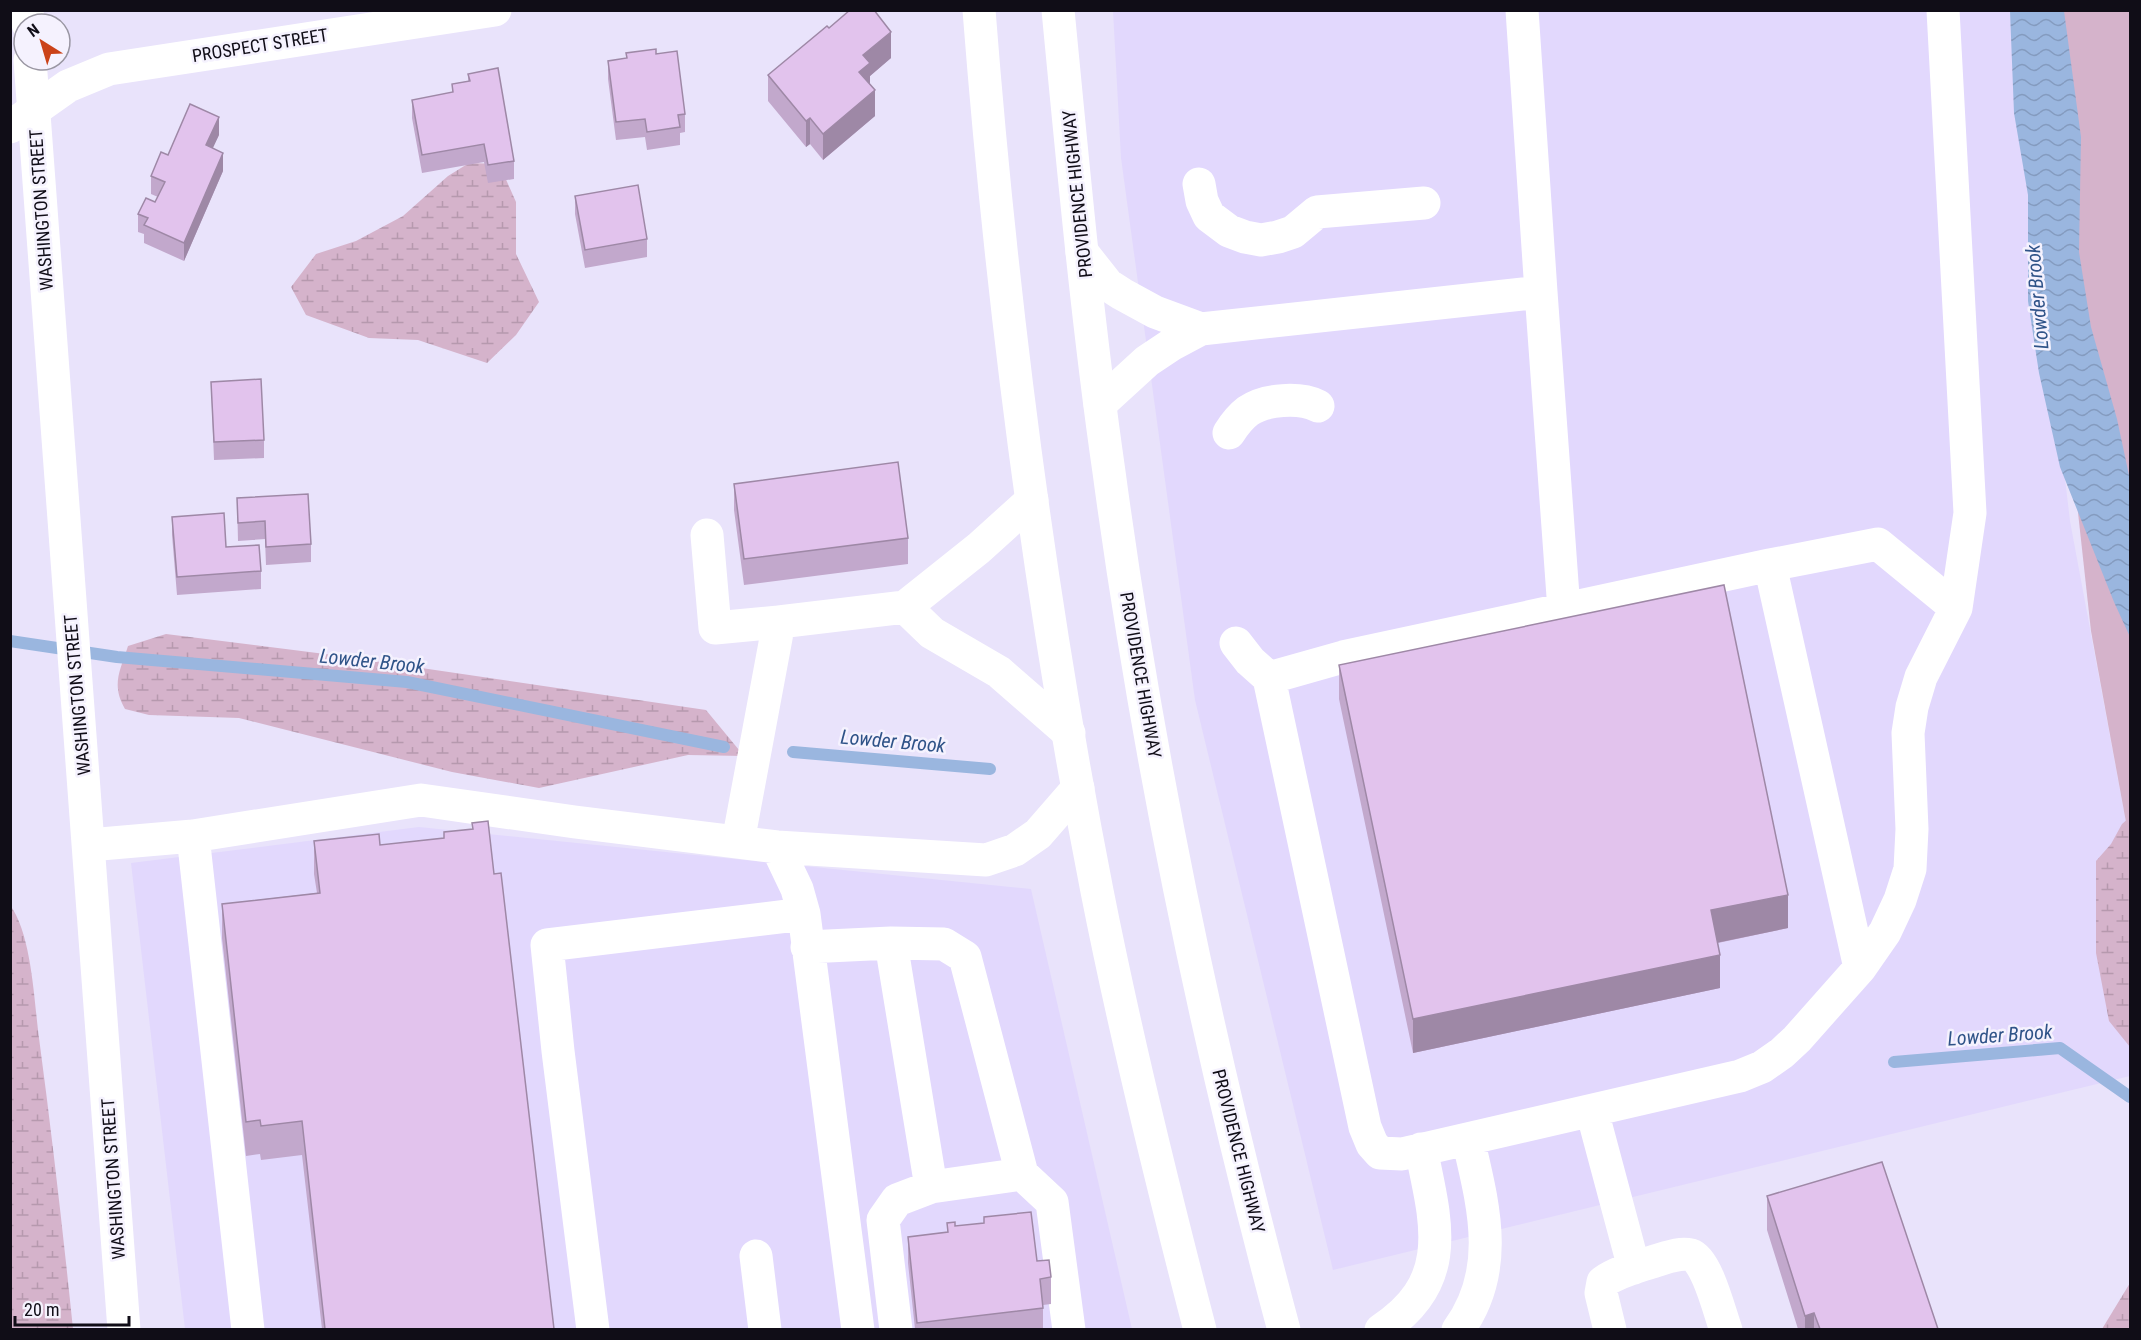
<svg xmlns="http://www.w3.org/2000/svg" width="2141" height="1340" font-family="'Roboto Condensed',sans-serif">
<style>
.built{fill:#e2d8fd}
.wetland{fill:url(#wetland-marsh)}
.park{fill:#d5b3cb}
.water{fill:url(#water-waves)}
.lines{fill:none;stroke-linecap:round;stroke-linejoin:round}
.stream{stroke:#9ab6df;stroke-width:12}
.minor{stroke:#fff;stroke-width:33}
.major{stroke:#fff;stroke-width:33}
.highway{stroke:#fff;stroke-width:33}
.wall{fill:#c2a8cc}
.shaded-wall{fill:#9e88a6}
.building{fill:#e2c3ed;stroke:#9e88a6;stroke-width:1.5}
.labels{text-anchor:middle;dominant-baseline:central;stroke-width:5;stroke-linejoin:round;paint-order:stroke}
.street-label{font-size:18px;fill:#100d17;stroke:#f5f2fe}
.water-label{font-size:20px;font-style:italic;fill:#2f5388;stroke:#f5f2fe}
</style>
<defs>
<pattern id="wetland-marsh" width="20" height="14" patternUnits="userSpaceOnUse" patternTransform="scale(1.5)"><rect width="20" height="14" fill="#d5b3cb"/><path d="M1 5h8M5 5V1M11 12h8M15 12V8" fill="none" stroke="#b699ae"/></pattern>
<pattern id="water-waves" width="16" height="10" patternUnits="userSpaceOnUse" patternTransform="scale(1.5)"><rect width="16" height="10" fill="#9ab6df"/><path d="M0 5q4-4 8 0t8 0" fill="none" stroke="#849bbf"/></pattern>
</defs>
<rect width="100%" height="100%" fill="#e9e3fb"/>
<path class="built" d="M1113,11H2010L2070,521L2130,844V1076L1333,1270L1195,700L1121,158Z
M419,827L1031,889L1132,1329H185L131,863Z"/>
<path class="wetland" d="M469,163L499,164L516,202V254L539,302L516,335L487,363L418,340L369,338L306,315L291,287L316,254L356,241L403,216L448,176Z
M166,634L333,655L706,710L744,756L688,755L539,788L452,772L239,718L149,715L125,709C111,685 120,671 128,646Z
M2130,817V1047L2109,1021L2096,953V861L2111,844L2122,824Z
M10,905C32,935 34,1001 39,1038C52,1135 63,1232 73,1329H11Z
M2130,1283V1329H2102Z"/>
<path class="park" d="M2023,11H2130V844L2091,631Z"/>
<path class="water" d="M2010,11H2064L2081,137L2079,252L2091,327L2117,419L2130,480V637L2114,602L2060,467L2039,373L2028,301V195L2014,113Z"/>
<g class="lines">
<path class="stream" d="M10,641L117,657L407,682L724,747
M793,752L990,769
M1894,1062L2060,1048L2130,1097"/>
<path class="minor" d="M1522,10L1541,292
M10,127L68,86L109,69L495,10
M1199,184L1202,201L1209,216L1229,231L1245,237L1261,240L1278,237L1293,232L1317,212L1424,203
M1082,252L1108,285L1122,294L1155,312L1201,329
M1100,404L1147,361L1171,345L1201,329L1541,292L1564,610
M1229,433C1234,425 1240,417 1248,411C1265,399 1300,397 1318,406
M707,535L715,628L779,622
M1770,565L1878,544L1956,608
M905,607L932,633L999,672L1069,733
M1236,643L1250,661L1269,678L1365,1127L1372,1144L1380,1153L1402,1154L1740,1076L1762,1067L1782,1053L1797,1039L1860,968L1885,932L1900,900L1910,869L1912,829L1908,733L1912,707L1921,677L1956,608L1970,513L1943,10
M1269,678L1343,657L1770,565L1860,968
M193,836L248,1330
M738,842L779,622L905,607L979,548L1032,500
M89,845L193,836L421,800L575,822L777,847L986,860L1015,850L1038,834L1078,788
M777,847L797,889L804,914L858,1330
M807,947L891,943L944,944L965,957L1022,1174L931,1187L891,943
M1592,1111L1634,1268
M1022,1174L1052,1202L1069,1330
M756,1256L765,1330
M593,1330L558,1051L547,945L804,914
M896,1330L883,1220L897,1200L931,1187
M1381,1330C1455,1282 1436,1222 1421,1149
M1458,1330C1502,1270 1483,1204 1468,1139
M1610,1330L1601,1293L1603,1282C1619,1271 1637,1267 1655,1261C1666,1258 1679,1252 1691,1255C1707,1260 1720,1314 1726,1330"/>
<path class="major" d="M27,10L28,24
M30,60L124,1330"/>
<path class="highway" d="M979,10C1002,306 1040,600 1097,891C1126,1038 1162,1184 1200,1330
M1058,10C1073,165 1087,319 1109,472C1148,761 1208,1048 1284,1330"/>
</g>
<path class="wall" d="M829,28L891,58L870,76V84L875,116L823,160L810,144L806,147L768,101V75Z
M656,54L685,114V132L680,133V145L647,150L645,137L616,140L608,79V61Z
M468,74L514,161V179L488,183L484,162L422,173L412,118V100L452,93V84L468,81Z
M219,135L212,148L223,171L184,261L144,243V234L138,232V214L155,202L158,197L151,194V176L168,155Z
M575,196L647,239V257L585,268L575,214Z
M211,382L264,440V458L214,460Z
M734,484L908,538V564L744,585L734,510Z
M237,498L311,544V562L266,565L265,539L238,541Z
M172,517L226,547L261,571V589L177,595L172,535Z
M1339,665L1788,928L1718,943L1720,988L1413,1053L1339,699Z
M472,823L494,874L554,1329H322L302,1155L261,1160L260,1154L246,1156L222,938V904L317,893L314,874V841L380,845L444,838L472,829Z
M1767,1196L1938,1329H1798L1767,1230Z
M947,1223L1037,1261L1051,1277V1304L1043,1305V1329H915L908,1263V1237L947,1232Z"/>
<path class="shaded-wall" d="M891,32V58L870,76V89L859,72L863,55Z
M875,90V116L823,160V134Z
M219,117V135L206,163V145Z
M810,118V144L806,147V121Z
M223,153V171L184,261V243Z
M1788,895V928L1711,944V910Z
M1720,955V988L1413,1053V1019Z
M1814,1313V1329H1805V1316Z"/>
<path class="building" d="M850,10H874L891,32L863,55L870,63L859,72L875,90L823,134L810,118L806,121L768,75L827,26L829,28Z
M656,49V54L677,51L685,114L678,115L680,127L647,132L645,119L616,122L608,61L627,58L626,53Z
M498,68L514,161L488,165L484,144L422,155L412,100L453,92L452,84L470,81L468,74Z
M190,104L219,117L206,145L223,153L184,243L144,225L148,218L138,214L146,198L155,202L165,182L151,176L161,152L168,155Z
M638,185L647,239L585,250L575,196Z
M261,379L264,440L214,442L211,382Z
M898,462L908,538L744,559L734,484Z
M308,494L311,544L266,547L265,521L238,523L237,498Z
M224,513L226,547L259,545L261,571L177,577L172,517Z
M1724,585L1788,895L1711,910L1720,955L1413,1019L1339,665Z
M488,821L494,874L501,873L554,1329H325L302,1121L261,1126L260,1120L246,1122L222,904L320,893L314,841L379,834L380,845L444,838V832L473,829L472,823Z
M1882,1162L1938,1329H1820L1814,1313L1805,1316L1767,1196Z
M1031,1212L1037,1261L1049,1260L1051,1277L1040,1279L1043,1308L917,1323L908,1237L948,1232L947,1223L955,1222V1226L984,1223V1217Z"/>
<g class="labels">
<g class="street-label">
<text transform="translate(260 45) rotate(-9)">PROSPECT STREET</text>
<text transform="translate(1077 194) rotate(-96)">PROVIDENCE HIGHWAY</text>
<text transform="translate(41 210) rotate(-94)">WASHINGTON STREET</text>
<text transform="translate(1141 675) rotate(80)">PROVIDENCE HIGHWAY</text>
<text transform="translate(77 695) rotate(-95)">WASHINGTON STREET</text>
<text transform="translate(1239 1151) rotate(76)">PROVIDENCE HIGHWAY</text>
<text transform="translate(113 1179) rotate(-94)">WASHINGTON STREET</text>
</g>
<g class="water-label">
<text transform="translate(2037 297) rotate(-95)">Lowder Brook</text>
<text transform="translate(372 661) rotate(6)">Lowder Brook</text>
<text transform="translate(893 741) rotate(5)">Lowder Brook</text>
<text transform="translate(2000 1035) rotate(-4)">Lowder Brook</text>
</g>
</g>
<rect width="2141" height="1340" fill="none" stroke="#100d17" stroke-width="24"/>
<g transform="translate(42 42) rotate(323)"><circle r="28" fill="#f5f2fe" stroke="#9996a2" stroke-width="1.5"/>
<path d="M0-4.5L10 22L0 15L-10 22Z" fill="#cb4319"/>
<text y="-9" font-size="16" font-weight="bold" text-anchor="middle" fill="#100d17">N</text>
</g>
<path d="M15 1316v9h114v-9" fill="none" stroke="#100d17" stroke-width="3"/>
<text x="24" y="1316" font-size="18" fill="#100d17" stroke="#f5f2fe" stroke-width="4.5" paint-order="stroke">20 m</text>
</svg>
